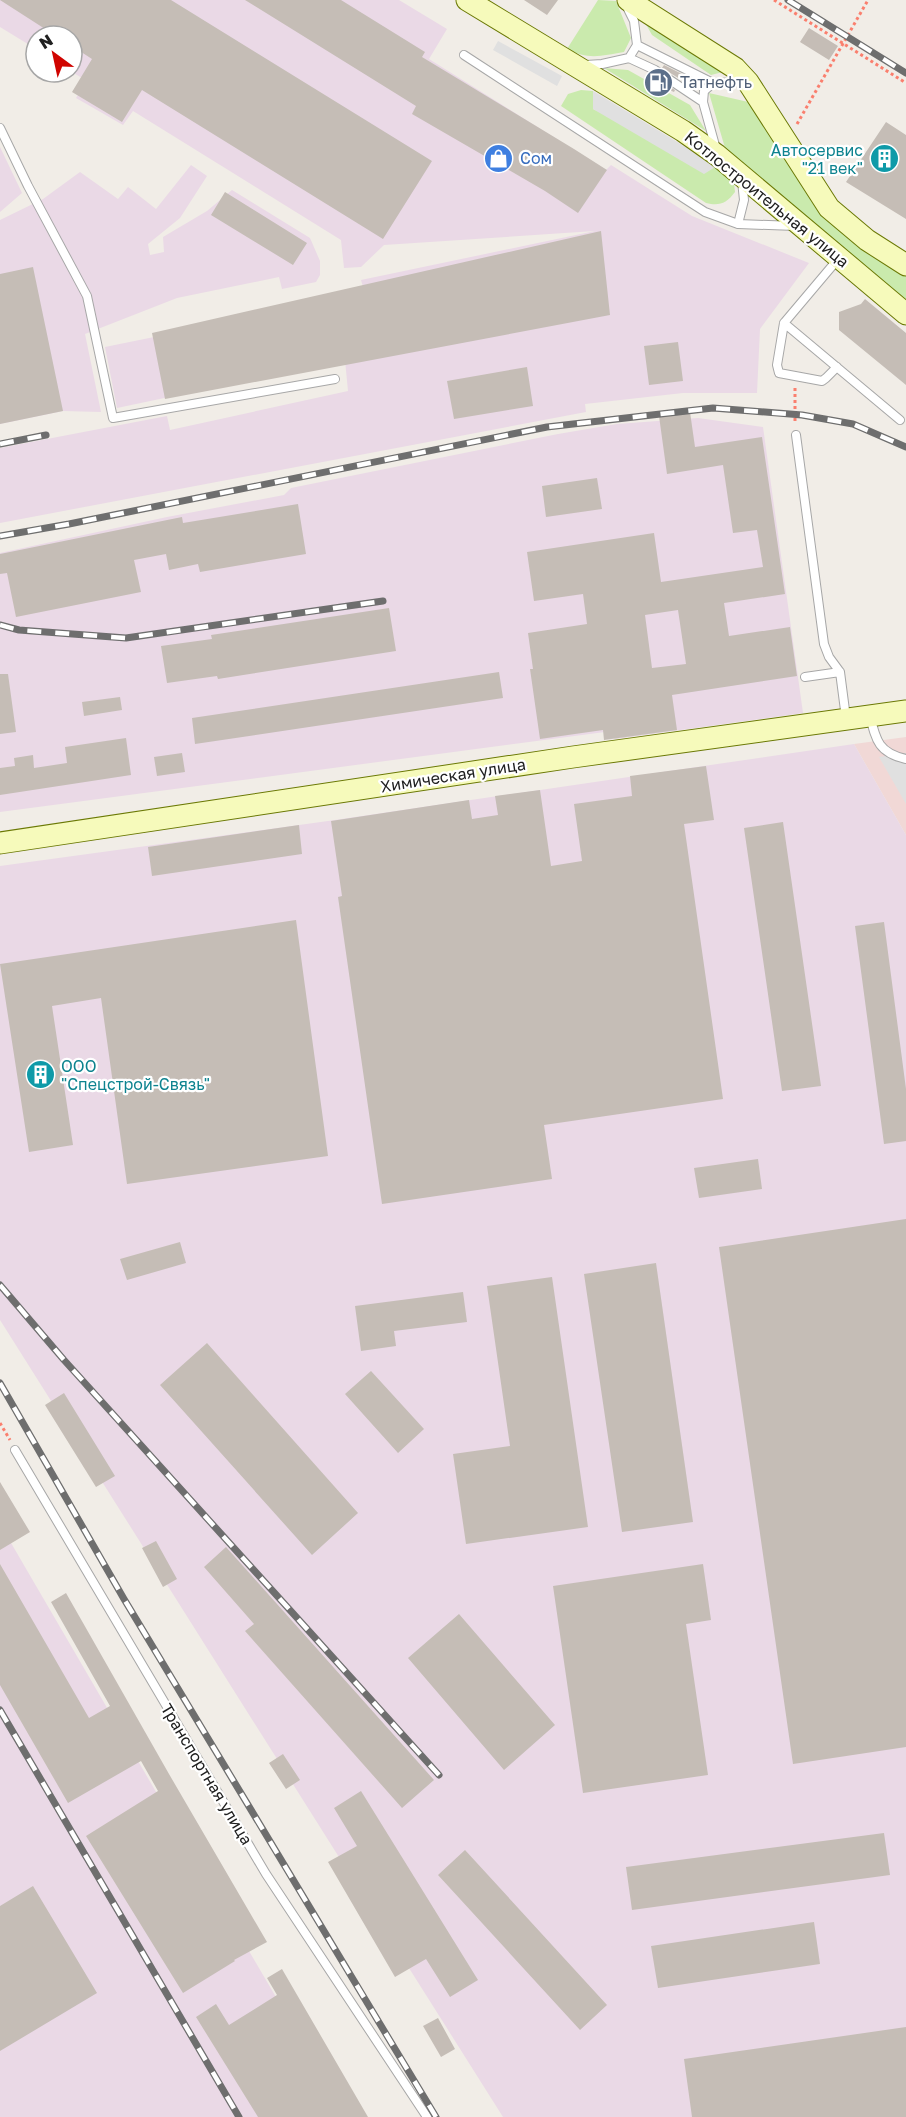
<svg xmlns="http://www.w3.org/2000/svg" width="906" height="2117" font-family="'Golos Text',sans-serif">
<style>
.commercial{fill:#f1d8d6}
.industrial{fill:#ead9e6}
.grass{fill:#caeaad}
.parking{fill:#e0e0e0}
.building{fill:#c5bdb6;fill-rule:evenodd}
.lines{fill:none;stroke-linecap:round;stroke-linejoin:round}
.lane-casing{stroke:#a7a7a7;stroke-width:10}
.secondary-casing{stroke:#6b7905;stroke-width:23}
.path{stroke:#fa7f6e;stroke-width:3;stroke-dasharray:3 3;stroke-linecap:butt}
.lane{stroke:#fff;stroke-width:8}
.secondary{stroke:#f6fabb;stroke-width:21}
.rail-casing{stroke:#6e6e6e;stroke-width:7}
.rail{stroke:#fff;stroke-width:4.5;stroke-dasharray:14;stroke-linecap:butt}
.labels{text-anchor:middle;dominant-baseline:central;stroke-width:4.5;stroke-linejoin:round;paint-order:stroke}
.service-label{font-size:16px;fill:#4e5e75;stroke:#fff;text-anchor:start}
.culture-label{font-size:16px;fill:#0d838f;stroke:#fff;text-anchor:end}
.shop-label{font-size:16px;fill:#366cbe;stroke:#fff;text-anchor:start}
.street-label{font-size:16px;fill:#202020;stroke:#fff}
</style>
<rect width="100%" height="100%" fill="#f1ede7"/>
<path class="commercial" d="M906,737V835L854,744Z"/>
<path class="industrial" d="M0,0H399L447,29L429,59L606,170L611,165L692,216L809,263L760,329L757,393H683L585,404L586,412L0,523V448L167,416L170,430L348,391L345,360L117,408L105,347L365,294L361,280L595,231L384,245L361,267L344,268L341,240L133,111L123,125L76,98L87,81L72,72V36H36V49L0,27Z
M0,147L22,193L0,212Z
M191,165L207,176L180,218L148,244L150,255L164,252L163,237L207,211L232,190L310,238L320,261V275L316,282L282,289L279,277L177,298L85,334L101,412L63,411L0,424V220L43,199L80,172L118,199L128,187L156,209Z
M698,418L763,427L803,713L615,739L605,732L0,812V553L167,517L284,495L291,488L558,434L617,424Z
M854,744L906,835V2117H503L0,1320V866L328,821Z
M0,1524L152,1785L346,2117H0Z"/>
<path class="grass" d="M598,0L616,1L631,38L624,52C601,56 588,60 567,49Z
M643,19L727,71L711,75L652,35Z
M604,68L628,70L690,105L706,131Z
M581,90L593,91V109L717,166L734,183L735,192C726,204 719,206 706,203L561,106L568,94Z
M709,93L757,104L829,219L859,247L906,276V301L725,148Z"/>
<path class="parking" d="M498,41L562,76L557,86L493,50Z
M593,91L717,166L704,174L593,109Z
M906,753V804L879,757Z"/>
<path class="building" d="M0,0H171L432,161L383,239L142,90L122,122L72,92L92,59L72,46V36H56Z
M245,0H341L425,52L422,57L574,149L607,170L578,213L545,191L412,114L416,106Z
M524,0H558L547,15Z
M809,28L838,46L829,60L800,42Z
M664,65L682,74L680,79L662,68Z
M657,79L675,90L674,92L655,84Z
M886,122L906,135V219L846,182Z
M225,192L307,243L293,265L211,215Z
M601,231L610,315L165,399L152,333Z
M33,267L63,411L0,424V274Z
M865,299L906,333V385L839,330V312L861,304Z
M678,342L683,381L649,385L644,346Z
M527,367L533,406L454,419L447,381Z
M690,412L695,447L762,437L785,594L724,603L729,636L790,627L797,676L672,695L677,730L604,740L603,730L540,739L530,669H533L528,633L587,624L583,594L534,601L527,552L654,533L661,582L763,567L757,530L733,533L723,465L667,474L659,416ZM678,610L686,664L652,668L645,615Z
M597,478L602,509L546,517L542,486Z
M298,504L306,554L200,572L198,564L169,570L166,554L134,560L141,592L16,617L7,573L0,574V554L182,517L183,523Z
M389,608L396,651L218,679L217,676L167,683L161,646L212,639L211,635Z
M499,672L503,698L195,744L192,718Z
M0,674H8L16,732L0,734Z
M120,697L122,710L84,716L82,702Z
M126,738L131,775L0,795V768L15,766L14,758L33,755L34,768L67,763L65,747Z
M182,753L185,772L157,776L154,757Z
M706,766L714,820L684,824L723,1099L544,1125L552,1179L382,1204L338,897L342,896L331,821L469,800L472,819L498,815L495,796L540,790L551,866L582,861L574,804L632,796L630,776Z
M783,822L821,1086L782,1091L744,828Z
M299,825L302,854L152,876L148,847Z
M296,920L328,1156L127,1184L101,998L52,1006L73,1145L29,1152L0,964Z
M884,922L906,1089V1141L884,1144L855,926Z
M758,1159L762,1189L699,1198L694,1168Z
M906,1219V1747L793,1764L719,1247Z
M180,1242L186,1263L127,1280L120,1259Z
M656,1263L693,1522L622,1532L584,1274Z
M552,1277L588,1527L466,1544L453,1454L510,1446L487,1286Z
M463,1292L467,1322L394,1331L396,1346L361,1351L355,1306Z
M207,1343L358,1513L312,1555L160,1385Z
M371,1371L424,1429L398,1453L345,1394Z
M64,1393L115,1476L96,1487L45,1405Z
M0,1482L30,1532L0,1550Z
M156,1541L177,1579L163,1587L142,1548Z
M226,1547L434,1780L402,1808L245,1631L254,1624L204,1567Z
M0,1564L89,1718L110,1706L51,1602L66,1593L169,1774L267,1942L234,1960L235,1961L183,1993L86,1836L158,1791L141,1761L68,1803L0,1685Z
M703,1564L711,1620L686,1624L708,1775L583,1793L553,1586Z
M459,1614L555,1725L504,1770L408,1658Z
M283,1754L300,1780L286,1789L269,1763Z
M361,1791L478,1980L450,1997L426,1959L395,1977L328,1862L357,1846L334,1808Z
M884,1833L890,1875L632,1910L626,1867Z
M465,1850L607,2005L580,2030L438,1875Z
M33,1886L97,1993L0,2051V1906Z
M814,1922L820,1964L658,1988L651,1946Z
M282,1969L368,2117H258L196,2017L216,2004L229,2025L277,1995L267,1978Z
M438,2018L455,2049L441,2057L423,2026Z
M906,2027V2117H692L684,2059Z"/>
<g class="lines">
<defs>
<path id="lane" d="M637,45L713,83
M464,55L705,212L738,224L795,226
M629,58L655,70L703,102
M586,65L602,64L629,58L637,45L634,21L627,7
M0,128L28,186L87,296L113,418L335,379
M716,149L703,102L704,91L713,83L744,82
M738,224L744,200L742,181
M838,259L784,323L900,420
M784,323L777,365L779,373L822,381L826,378L837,367
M796,435L824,644L829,657L840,672L846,718
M805,677L840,672
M870,716C876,741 879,753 906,759
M15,1450L266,1874L427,2117"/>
<path id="secondary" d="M467,0L683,131L717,155L906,314
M628,0L735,68L748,82L829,208L867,240L906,265
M0,843L573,757L906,711"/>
</defs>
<use href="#lane" class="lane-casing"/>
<use href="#secondary" class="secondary-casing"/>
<path class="path" d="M774,0L906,83
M797,124L868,0
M795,388V424
M0,1423L10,1440"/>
<use href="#lane" class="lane"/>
<use href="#secondary" class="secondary"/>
<defs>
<path id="rail" d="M788,0L906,73
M0,444L46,435
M0,536L69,524L547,427L713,408L802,415L853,424L906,447
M0,625L19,630L126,638L383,601
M0,1285L64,1360L439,1775
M0,1383L124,1599L436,2117
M0,1710L239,2117"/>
</defs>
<use href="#rail" class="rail-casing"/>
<use href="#rail" class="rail"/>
</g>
<defs>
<symbol id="fuel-disc" viewBox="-11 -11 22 22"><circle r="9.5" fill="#5c6f8a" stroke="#fff"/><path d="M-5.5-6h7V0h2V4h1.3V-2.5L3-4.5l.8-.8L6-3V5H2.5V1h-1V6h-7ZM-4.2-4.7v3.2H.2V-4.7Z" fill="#fff"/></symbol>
<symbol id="shop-disc" viewBox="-11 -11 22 22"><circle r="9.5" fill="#3f7fe0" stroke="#fff"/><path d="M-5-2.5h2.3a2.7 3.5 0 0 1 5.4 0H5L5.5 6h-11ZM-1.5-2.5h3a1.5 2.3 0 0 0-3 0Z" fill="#fff"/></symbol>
<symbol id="building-disc" viewBox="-11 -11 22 22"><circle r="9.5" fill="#0f9aa8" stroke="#fff"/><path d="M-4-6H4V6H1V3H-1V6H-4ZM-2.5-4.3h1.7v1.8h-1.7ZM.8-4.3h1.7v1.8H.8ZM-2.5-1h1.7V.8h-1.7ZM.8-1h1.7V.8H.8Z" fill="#fff"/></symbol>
</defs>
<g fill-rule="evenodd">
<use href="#fuel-disc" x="642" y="66" width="33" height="33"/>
<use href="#shop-disc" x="482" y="142" width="33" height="33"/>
<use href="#building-disc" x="868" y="142" width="33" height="33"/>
<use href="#building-disc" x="24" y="1058" width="33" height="33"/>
</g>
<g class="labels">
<g class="service-label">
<text x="680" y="82">Татнефть</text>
</g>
<g class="culture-label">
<text x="863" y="150">Автосервис<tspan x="863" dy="18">"21 век"</tspan></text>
<text x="61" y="1066" text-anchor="start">ООО<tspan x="61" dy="18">"Спецстрой-Связь"</tspan></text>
</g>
<g class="shop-label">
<text x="520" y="158">Сом</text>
</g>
<g class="street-label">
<text transform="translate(767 199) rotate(39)">Котлостроительная улица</text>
<text transform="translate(453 775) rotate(-9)">Химическая улица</text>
<text transform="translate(207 1774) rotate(59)">Транспортная улица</text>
</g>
</g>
<g transform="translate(54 54) rotate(327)"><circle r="28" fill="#ffffff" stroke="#a6a6a6" stroke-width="1.5"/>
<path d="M0-4.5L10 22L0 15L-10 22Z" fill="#d00400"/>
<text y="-9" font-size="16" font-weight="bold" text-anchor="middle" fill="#202020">N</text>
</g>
</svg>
